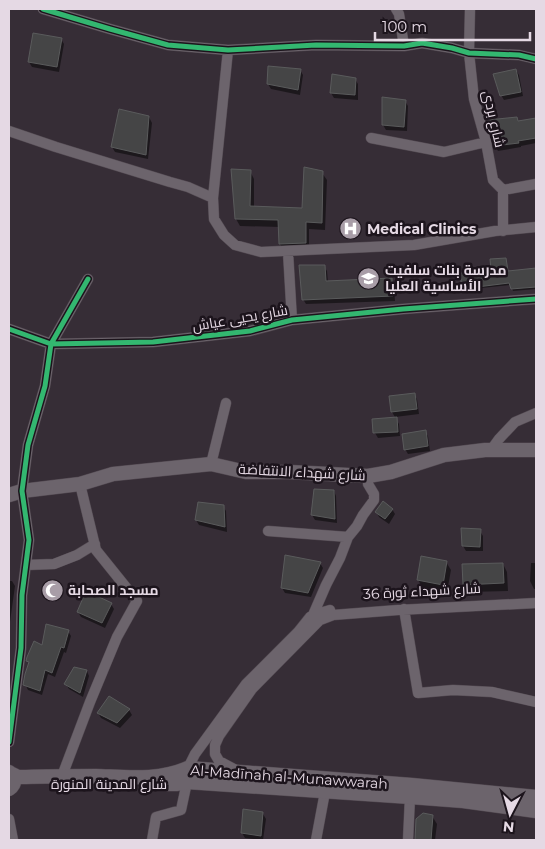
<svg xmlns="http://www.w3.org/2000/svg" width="545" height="849" font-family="Montserrat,Cairo,sans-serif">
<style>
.shadow{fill:#0007}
.building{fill:#454546;stroke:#5a5b5c}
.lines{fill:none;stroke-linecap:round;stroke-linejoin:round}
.street-casing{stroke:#524951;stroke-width:11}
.secondary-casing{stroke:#524951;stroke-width:15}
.street{stroke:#6c646c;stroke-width:10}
.secondary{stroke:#6c646c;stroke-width:14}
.cycleway-casing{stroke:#1c141c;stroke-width:8}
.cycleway{stroke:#33b770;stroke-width:5}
.labels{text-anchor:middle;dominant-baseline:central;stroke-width:5;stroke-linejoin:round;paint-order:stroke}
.street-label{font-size:14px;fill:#e5d9e4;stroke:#1c141c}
.poi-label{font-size:14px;font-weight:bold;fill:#e5d9e4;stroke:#1c141c;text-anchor:start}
</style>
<rect width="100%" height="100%" fill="#362d36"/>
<path class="shadow" d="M61,39L64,44L59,72L32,67L29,62Z
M300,70L303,75L300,95L271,89L268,84Z
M516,70L519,75L523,96L504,100L501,95Z
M355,79L358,84V100L334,98L331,93Z
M405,101L408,106L407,131L386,130L383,125Z
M149,117L152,123L148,159L115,152L112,147Z
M517,118L519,122L536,120V143L521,146V147L498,151L495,146Z
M250,171L254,179V207L303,210L322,173L327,180L325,230L309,229V250L284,251L280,244V227L240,226L236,219Z
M506,262L508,272L536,269V289L513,291L511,285L463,290L462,288L493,272Z
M324,266L327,271L328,282L392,279L394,284L395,301L306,304L303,299Z
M414,394L417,399L419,414L395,417L399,424L400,436L378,438L375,433L374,420L396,419L392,412L390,397Z
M425,431L428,436L430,451L408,454L405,449Z
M334,491L336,496L337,523L315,520L312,515Z
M223,506L226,511L227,532L199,525L196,520Z
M392,509L395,514L389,524L379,517L377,512Z
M480,531L483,536V551H466L463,546Z
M446,562L451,570L447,592L423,588L418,580Z
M320,563L323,568L311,597L285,593L282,588Z
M531,563H536V589H534L530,581Z
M503,564L507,572L508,591L469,592L464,584Z
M9,581H12L15,586L9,629Z
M111,604L114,609L105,628L81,617L78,612Z
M68,631L71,636L66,653L64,652L55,677L48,674L42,695L28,690L25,684L30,664L28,660L43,647Z
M87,671L89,676L83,697L69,689L66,684Z
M109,697L129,710L132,715L120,728L101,718L98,713Z
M263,814L266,819L263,840L245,838L242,833Z
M432,816L437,824L435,840H416L417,819Z"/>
<path class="building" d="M33,33L62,38L57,67L28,62Z
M268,66L301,69L298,90L267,84Z
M516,69L521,92L500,96L493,74Z
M332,74L356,78L355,95L330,93Z
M382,97L406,100L404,127L382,125Z
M119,109L149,116L146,155L111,147Z
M517,117L518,121L536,118V138L518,141L519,143L494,146L488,120Z
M304,167L323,171L322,223L306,222V243L279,244L278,220L235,219L231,169L251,170L250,206L302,208Z
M506,258L508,271L536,268V287L511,289L509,283L461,289V273L491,270L490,259Z
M299,265H325L326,281L392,278L393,296L302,300Z
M415,393L417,409L391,412L389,396Z
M397,417L398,432L373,433L372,419Z
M426,430L428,446L404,450L402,434Z
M314,489L334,490L335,519L311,515Z
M383,501L393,509L385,519L375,512Z
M198,502L224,505L225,527L195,520Z
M461,528L481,529L480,547L462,546Z
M285,555L321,562L308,593L281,588Z
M421,556L447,561L443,585L417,580Z
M503,563L504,583L463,585L462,564Z
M86,591L112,603L102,623L77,612Z
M46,624L69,630L64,648L61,647L52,673L45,670L40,691L23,685L25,674L29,662L26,661L27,657L34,641L42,645Z
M74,667L87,670L80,693L64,684Z
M109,696L130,709L117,723L97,713Z
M243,809L263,812L261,836L241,833Z
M423,813L433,815L431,840H415L416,819Z"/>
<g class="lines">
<defs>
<path id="street" d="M43,9L110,29L168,45L228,50L316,45L404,46L422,43L452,48L469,53L519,55L536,59
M396,9L399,14L404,46
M470,9L469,53L474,99L486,142L493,180L503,190V231
M228,50L213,198L214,219L224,235L235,245L261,252L414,245L495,231L536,227
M9,131L56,147L170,182L188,187L213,198
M371,138L444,152L486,142
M503,190L536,184
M288,252L292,320
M9,329L51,344L153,342L250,331L292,320L403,309L536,299
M491,450L499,439L515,422L536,413
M211,464L226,403
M268,531L348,537
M26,565L54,564L77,555L95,544
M404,609L418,693L453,690L492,692L536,702
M313,615L326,585L340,558L348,537L357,526L363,515L374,500V494L368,484V476
M9,742L21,648L22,595L29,540L22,491L28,445L45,386L51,344L88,279
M188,768L195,754L246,684L298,632L310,617L313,615L330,610
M234,769L219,761L215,754V745L219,736L252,689L320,620L333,615L398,610L536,603
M62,776L90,702L117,637L137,601L96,550L80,484
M9,819L13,840
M152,840L156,817L181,810L187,782
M316,840L325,792
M408,840L410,797"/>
<path id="secondary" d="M9,495L22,491L80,484L113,474L211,464L246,472H289L368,476L391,472L444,455L485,450H536
M9,772C16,776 16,784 9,789
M12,774L18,777H26C50,776 73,776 96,776C127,777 158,781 188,768L412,785L536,797
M154,784H176L187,782L410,797L463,801L536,811"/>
</defs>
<use href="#street" class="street-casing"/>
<use href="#secondary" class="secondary-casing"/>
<use href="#street" class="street"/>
<use href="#secondary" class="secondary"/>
<defs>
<path id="cycleway" d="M43,9L110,29L168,45L228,50L316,45L404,46L422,43L452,48L469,53L519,55L536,59
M9,329L51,344L153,342L250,331L292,320L403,309L536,299
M9,742L21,648L22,595L29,540L22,491L28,445L45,386L51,344L88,279"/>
</defs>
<use href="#cycleway" class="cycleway-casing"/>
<use href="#cycleway" class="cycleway"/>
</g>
<defs>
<symbol id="hospital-disc" viewBox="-11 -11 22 22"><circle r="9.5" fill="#a89da7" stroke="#1c141c"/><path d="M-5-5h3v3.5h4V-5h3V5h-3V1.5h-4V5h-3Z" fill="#fff"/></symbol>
<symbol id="school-disc" viewBox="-11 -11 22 22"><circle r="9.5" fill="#a89da7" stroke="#1c141c"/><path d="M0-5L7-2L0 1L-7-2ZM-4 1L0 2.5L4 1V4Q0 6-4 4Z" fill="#fff"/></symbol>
<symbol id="mosque-disc" viewBox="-11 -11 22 22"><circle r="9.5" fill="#a89da7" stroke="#1c141c"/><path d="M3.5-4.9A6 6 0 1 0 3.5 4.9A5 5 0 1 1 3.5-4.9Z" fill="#fff"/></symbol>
</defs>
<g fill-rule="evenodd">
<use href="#hospital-disc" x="338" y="216" width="25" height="25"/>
<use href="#school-disc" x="356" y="266" width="25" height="25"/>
<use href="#mosque-disc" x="40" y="578" width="25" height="25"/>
</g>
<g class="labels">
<g class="street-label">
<text transform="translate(494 119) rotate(77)">شارع بردى</text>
<text transform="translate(240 318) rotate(-10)">شارع يحيى عياش</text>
<text transform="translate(302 472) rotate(3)">شارع شهداء الانتفاضة</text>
<text transform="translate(422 591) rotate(-3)">شارع شهداء ثورة 36</text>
<text transform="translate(289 777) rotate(4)">Al-Madīnah al-Munawwarah</text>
<text x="109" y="784">شارع المدينة المنورة</text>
</g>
<g class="poi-label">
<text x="367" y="229">Medical Clinics</text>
<text x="385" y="270">مدرسة بنات سلفيت<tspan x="385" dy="16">الأساسية العليا</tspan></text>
<text x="68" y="590">مسجد الصحابة</text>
</g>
</g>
<rect width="545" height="849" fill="none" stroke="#e5d9e4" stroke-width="20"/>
<g transform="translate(510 814) rotate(186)" stroke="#1c141c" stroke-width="4" paint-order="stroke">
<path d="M0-4L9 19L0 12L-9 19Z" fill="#e5d9e4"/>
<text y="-8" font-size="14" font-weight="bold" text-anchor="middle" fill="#e5d9e4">N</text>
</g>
<path d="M375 32v8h155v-8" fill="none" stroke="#e5d9e4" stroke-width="2.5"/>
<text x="382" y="32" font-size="15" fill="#e5d9e4" stroke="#1c141c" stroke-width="4" paint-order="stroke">100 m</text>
</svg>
